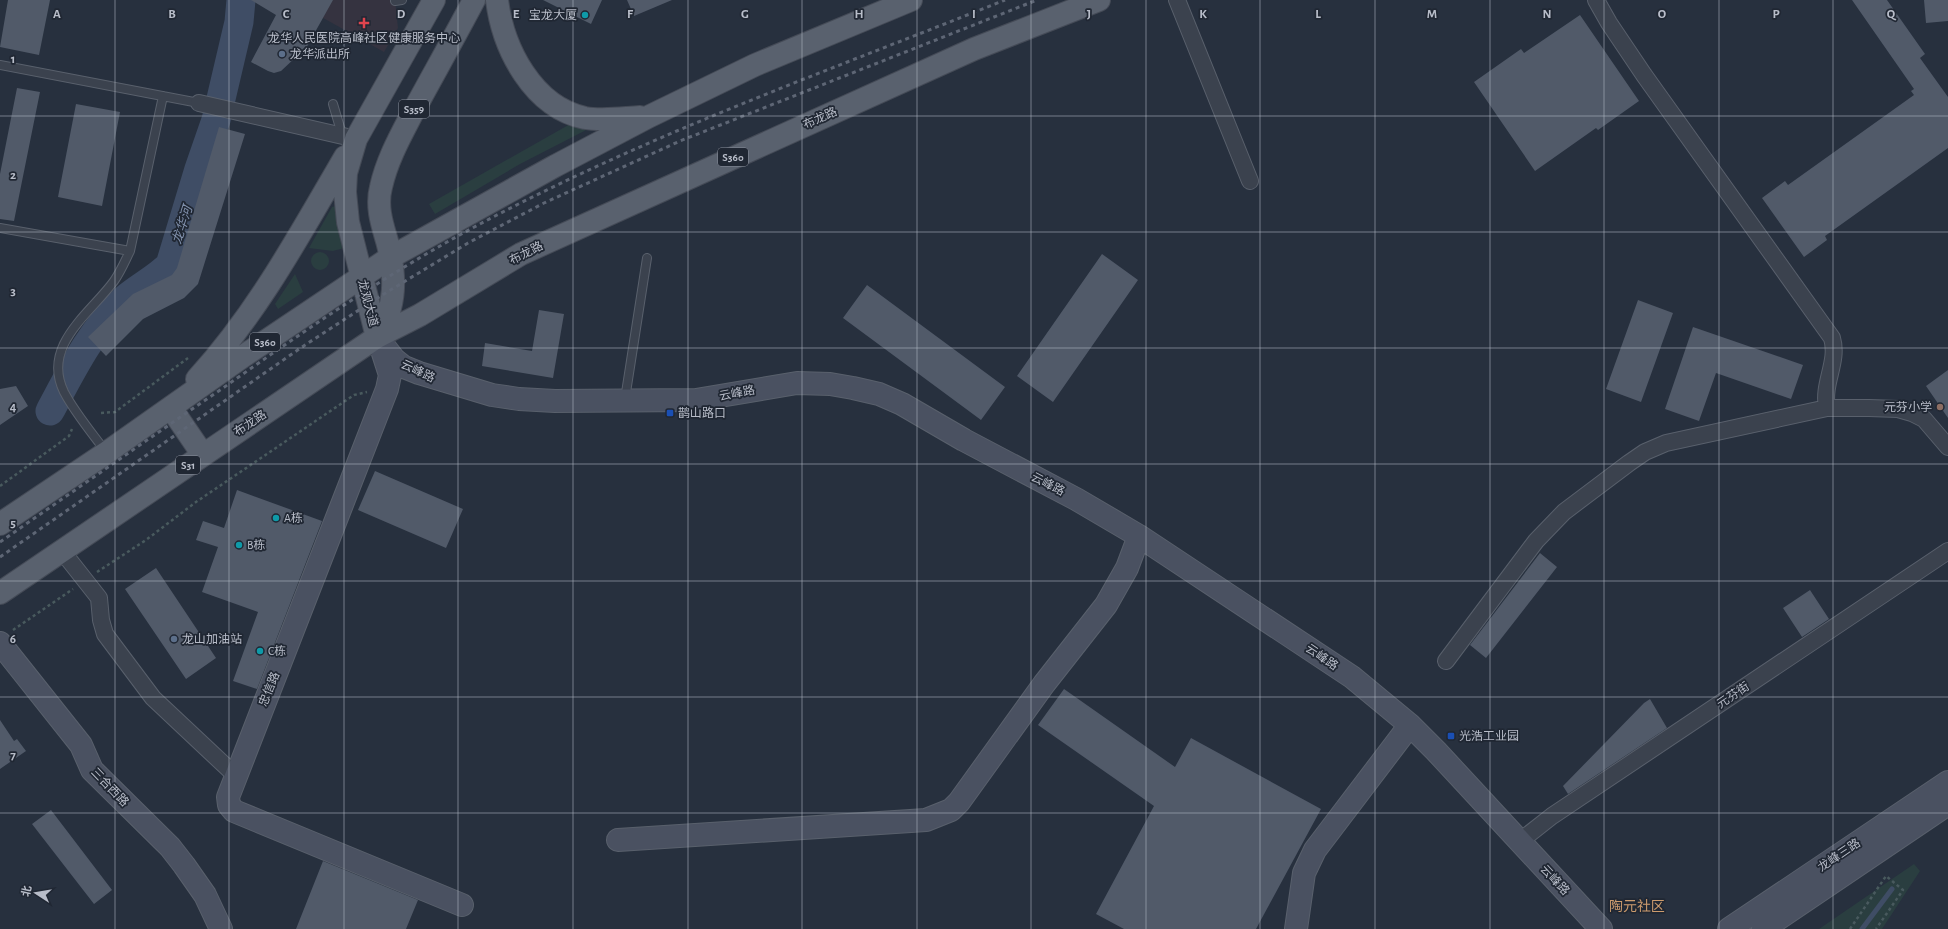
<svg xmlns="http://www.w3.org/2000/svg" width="1948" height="929" font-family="'Alegreya Sans','Noto Sans SC',sans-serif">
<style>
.medical{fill:#353340}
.green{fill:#2a3e40}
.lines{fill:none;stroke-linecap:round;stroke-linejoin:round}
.stream{stroke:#3f4d65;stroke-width:5}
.river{stroke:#3f4d65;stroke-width:29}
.building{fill:#515a69}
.lane-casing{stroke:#59606c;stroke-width:10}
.street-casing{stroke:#59606c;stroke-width:18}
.secondary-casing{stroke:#59606c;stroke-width:24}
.primary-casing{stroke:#454b57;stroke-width:24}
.path{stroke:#495a5e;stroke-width:2.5;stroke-dasharray:3 3;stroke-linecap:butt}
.lane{stroke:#3b424e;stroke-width:8}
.street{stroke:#3b424e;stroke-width:16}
.secondary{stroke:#4a5161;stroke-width:22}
.primary{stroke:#59616e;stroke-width:22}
.rail{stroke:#5e6675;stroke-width:3;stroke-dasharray:4 4;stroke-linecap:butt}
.grid{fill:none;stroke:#b8bdc9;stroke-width:1;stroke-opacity:0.55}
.culture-dot{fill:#0f9aa8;stroke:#202733;stroke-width:1.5}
.health-dot{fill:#e0444e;stroke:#202733;stroke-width:1.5}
.service-dot{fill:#5c6f8a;stroke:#202733;stroke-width:1.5}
.education-dot{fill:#8d6e63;stroke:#202733;stroke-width:1.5}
.transit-dot{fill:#1a4fb4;stroke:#202733;stroke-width:1.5}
.labels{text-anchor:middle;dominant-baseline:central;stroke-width:3.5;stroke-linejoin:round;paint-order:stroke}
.shield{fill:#202733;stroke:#8a909c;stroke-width:1}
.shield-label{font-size:11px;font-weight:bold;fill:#b8bdc9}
.poi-label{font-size:12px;fill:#b8bdc9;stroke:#202733;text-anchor:start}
.street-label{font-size:12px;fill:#b8bdc9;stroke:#202733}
.water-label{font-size:13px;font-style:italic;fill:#8292ae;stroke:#202733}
.quarter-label{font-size:14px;fill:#cd9c6e;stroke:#202733}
.grid-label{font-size:13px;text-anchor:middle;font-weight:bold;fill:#b8bdc9;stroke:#202733;stroke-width:3.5;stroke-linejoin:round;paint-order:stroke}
</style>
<rect width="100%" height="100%" fill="#27303e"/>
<path class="medical" d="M291,0H395L398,28L384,52Z"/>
<path class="green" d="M579,119L594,126L520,164L435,214L429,204Z
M336,206L344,248L333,251L309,248L332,207Z
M311 261a9 9 0 1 1 18 0a9 9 0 1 1-18 0Z
M295,274L303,292L278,309L275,304Z
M1914,864L1920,871L1882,929H1819Z"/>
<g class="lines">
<path class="stream" d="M1862,929L1892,889"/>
<path class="river" d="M50,411C71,372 91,330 124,300C139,287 156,279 170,265L199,169L216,120L239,22L241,0"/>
</g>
<path class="building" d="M8,0H50L39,55L0,47Z
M251,0H333L300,59L296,57L281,71L274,73L268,71L251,62L276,15Z
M543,0H602L591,24Z
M627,0H672L634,16Z
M1852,0H1887L1925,54L1920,58L1948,97V148L1825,236L1827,240L1804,257L1762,198L1785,181L1788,185L1914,95L1911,91L1914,89Z
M1924,0H1948V21L1926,23Z
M1580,15L1639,101L1598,130L1596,128L1535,171L1474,82L1521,49L1524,53Z
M17,88L40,92L14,221L0,219V174Z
M76,104L120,112L102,206L58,197Z
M219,127L245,134L198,284L184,298L143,319L106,356L88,337L133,294L172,275L177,268Z
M1102,254L1138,280L1053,402L1017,376Z
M867,285L1005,387L981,420L843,318Z
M1638,300L1673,313L1641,402L1606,389Z
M539,310L564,314L553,378L482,366L485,343L532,351Z
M1693,327L1803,365L1791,399L1716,373L1699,421L1665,409Z
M1948,370V418L1926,386Z
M16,386L28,406L0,425V389Z
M375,471L463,509L446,548L358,510Z
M237,490L322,521L257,689L233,681L258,612L202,592L218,547L196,540L203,521L224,528Z
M1540,553L1557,567L1486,658L1470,645Z
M156,568L216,658L186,679L125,589Z
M1810,590L1829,619L1802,637L1783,608Z
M1064,689L1175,767L1191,738L1321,809L1256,929H1124L1096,914L1154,806L1038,725Z
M1650,699L1667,728L1568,794L1563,786L1644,703Z
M0,720L14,741L17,739L26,751L0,769Z
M51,810L112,890L94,904L32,824Z
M323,861L418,900L406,929H296Z"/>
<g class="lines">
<defs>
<path id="lane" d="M395,1L402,0
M0,65L199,103
M333,104L341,131L339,134
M0,228L130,251
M625,399L647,258
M106,452C92,433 75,413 64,392C41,345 91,313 114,281C121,271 125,261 130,251L163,96"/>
<path id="street" d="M1177,0L1250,181
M1596,0L1609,23L1644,75L1832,338C1839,362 1822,383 1827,408
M199,103L356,139
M62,551L99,598L101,620L105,634L153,698L235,775
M1446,661L1536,541L1564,512L1629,463L1645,452L1666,443L1827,408H1869L1898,409L1912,413L1924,419L1948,447
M1519,842L1552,816L1948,551"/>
<path id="secondary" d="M377,337L394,359L404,367L419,373L492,395L519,399L555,401L696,400L797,383L830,384L853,388L879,394L902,404L964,440L1076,499L1139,536L1352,677L1410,725L1436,751L1601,929
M381,347L390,375L387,389L228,797L229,805L234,811L462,905
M0,643L81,745L92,770L170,847L184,865L205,895L221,929
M618,840L926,820L951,810L959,802L1044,684L1106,605L1127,568L1139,536
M1296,929L1304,873L1315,850L1410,725
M1729,929L1948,782
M1763,929L1948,804"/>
<path id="primary" d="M497,0C503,49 533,107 585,118C603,121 622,118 640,117
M377,337C397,307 396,275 387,241C382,224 376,206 381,187C387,160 400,137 413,112C433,75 454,38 474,0
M377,337L348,222L345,192L346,173L356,139L434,0
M197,379C258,312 300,234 345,157
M171,408L203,455
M0,524L106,453L245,355L391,257L555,166L650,116L755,65L911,0
M0,593L377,337L420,315L521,254L974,49L1099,0"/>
</defs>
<use href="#lane" class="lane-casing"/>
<use href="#street" class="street-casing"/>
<use href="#secondary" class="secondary-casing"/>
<use href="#primary" class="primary-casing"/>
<path class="path" d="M101,413L115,412L188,358
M0,486L69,436L72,429
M97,572L146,540L196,502L354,395L367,392
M13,630L73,589
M1850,929L1886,876L1903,890L1876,929"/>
<use href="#lane" class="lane"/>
<use href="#street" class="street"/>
<use href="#secondary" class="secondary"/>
<use href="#primary" class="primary"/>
<path class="rail" d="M0,542C74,491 148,439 223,388C301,333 381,278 465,232C638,138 823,73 1005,0
M0,557L302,347L379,297L468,243L544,203L680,141L1037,0"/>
</g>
<path class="grid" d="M115,0V929M229,0V929M344,0V929M458,0V929M573,0V929M688,0V929M802,0V929M917,0V929M1031,0V929M1146,0V929M1260,0V929M1375,0V929M1490,0V929M1604,0V929M1719,0V929M1833,0V929M0,116H1948M0,232H1948M0,348H1948M0,464H1948M0,581H1948M0,697H1948M0,813H1948"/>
<g class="culture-dot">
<circle cx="585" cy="15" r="4"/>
<circle cx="276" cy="518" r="4"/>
<circle cx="239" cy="545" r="4"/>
<circle cx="260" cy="651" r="4"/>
</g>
<path class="health-dot" d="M362 17h4v4h4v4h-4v4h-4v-4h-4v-4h4z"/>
<g class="service-dot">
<circle cx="282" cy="54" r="4"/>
<circle cx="174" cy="639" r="4"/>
</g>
<circle class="education-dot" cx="1940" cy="407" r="4"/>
<g class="transit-dot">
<rect x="666" y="409" width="8" height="8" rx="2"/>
<rect x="1447" y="732" width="8" height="8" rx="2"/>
</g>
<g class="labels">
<g class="shield">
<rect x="399" y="100" width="30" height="18" rx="3"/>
<rect x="718" y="148" width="30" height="18" rx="3"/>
<rect x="250" y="333" width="30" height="18" rx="3"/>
<rect x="176" y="456" width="24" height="18" rx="3"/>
</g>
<g class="shield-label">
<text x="414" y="109">S359</text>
<text x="733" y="157">S360</text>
<text x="265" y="342">S360</text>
<text x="188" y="465">S31</text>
</g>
<g class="poi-label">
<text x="577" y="15" text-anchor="end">宝龙大厦</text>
<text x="364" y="38" text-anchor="middle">龙华人民医院高峰社区健康服务中心</text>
<text x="290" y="54">龙华派出所</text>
<text x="1932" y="407" text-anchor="end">元芬小学</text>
<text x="678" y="413">鹊山路口</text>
<text x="284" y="518">A栋</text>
<text x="247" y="545">B栋</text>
<text x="182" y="639">龙山加油站</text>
<text x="268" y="651">C栋</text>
<text x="1459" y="736">光浩工业园</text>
</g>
<g class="street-label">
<text transform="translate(820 118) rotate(-24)">布龙路</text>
<text transform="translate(526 253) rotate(-27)">布龙路</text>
<text transform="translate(368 303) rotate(75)">龙观大道</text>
<text transform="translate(418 371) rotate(25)">云峰路</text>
<text transform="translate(737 393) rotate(-11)">云峰路</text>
<text transform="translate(250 423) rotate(-34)">布龙路</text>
<text transform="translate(1048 484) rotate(27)">云峰路</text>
<text transform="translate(1322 657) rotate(34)">云峰路</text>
<text transform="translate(269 689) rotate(-68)">忠信路</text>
<text transform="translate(1733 695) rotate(-34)">元芬街</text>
<text transform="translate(110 787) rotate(46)">三合西路</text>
<text transform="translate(1839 855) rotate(-34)">龙峰三路</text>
<text transform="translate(1555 880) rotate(47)">云峰路</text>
</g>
<g class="water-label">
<text transform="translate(183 225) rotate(-72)">龙华河</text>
</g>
<g class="quarter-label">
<text x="1637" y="907">陶元社区</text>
</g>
</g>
<g class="grid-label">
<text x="57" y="18">A</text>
<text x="172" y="18">B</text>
<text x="286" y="18">C</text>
<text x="401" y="18">D</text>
<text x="516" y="18">E</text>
<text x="630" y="18">F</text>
<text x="745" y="18">G</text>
<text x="859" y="18">H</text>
<text x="974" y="18">I</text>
<text x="1089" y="18">J</text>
<text x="1203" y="18">K</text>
<text x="1318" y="18">L</text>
<text x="1432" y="18">M</text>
<text x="1547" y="18">N</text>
<text x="1662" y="18">O</text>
<text x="1776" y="18">P</text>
<text x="1891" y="18">Q</text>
<text x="13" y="63">1</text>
<text x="13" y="179">2</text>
<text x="13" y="295">3</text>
<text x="13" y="411">4</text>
<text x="13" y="527">5</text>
<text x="13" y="643">6</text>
<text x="13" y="759">7</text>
</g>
<g transform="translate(36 893) rotate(282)" stroke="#202733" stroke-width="3" paint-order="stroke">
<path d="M0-3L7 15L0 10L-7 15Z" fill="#b8bdc9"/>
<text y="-6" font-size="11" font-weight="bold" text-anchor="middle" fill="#b8bdc9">北</text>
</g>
</svg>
